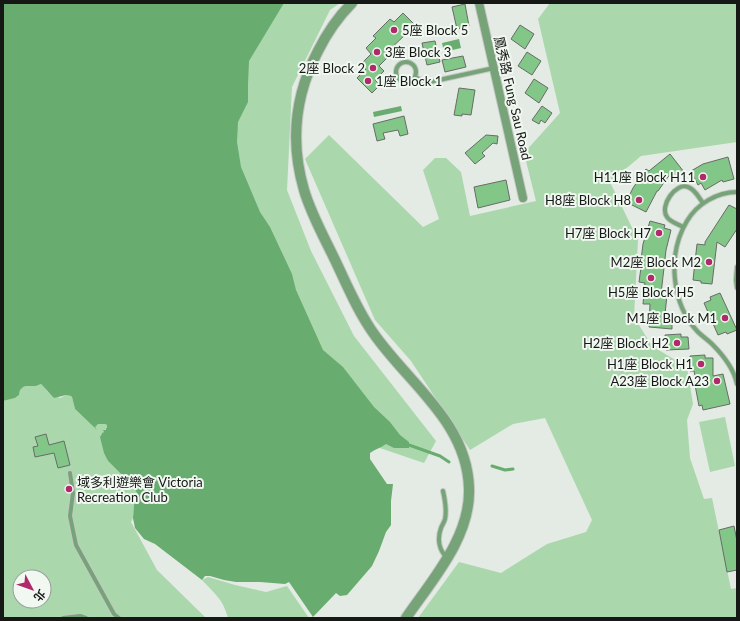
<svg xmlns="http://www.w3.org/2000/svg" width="740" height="621" font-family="Lato,'Noto Sans TC',sans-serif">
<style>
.green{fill:#aad8ac;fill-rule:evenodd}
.water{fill:#69ac6f}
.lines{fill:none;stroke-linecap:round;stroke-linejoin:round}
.stream{stroke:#69ac6f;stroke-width:3}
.building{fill:#83c788;stroke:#676c67}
.service-casing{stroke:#c3c8c3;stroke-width:6}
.minor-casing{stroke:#c3c8c3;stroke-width:10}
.tertiary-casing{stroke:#c3c8c3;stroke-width:12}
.service{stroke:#77a379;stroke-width:4}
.minor{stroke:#77a379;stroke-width:8}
.tertiary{stroke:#77a379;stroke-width:10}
.poi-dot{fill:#b1296b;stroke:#f1f8f1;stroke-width:1.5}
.labels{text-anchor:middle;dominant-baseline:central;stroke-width:4;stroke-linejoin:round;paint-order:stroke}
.poi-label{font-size:13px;fill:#161816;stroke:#f1f8f1;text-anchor:end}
.street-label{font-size:13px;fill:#161816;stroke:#f1f8f1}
</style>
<rect width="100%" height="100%" fill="#e4eae4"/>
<path class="green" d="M265,3H340L330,10L292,87L287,190L311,251L354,336L436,441L424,463L371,445L345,409L223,152Z
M550,3H737V142L641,156L610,182L638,240L634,317L652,346L687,367L693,404L687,420L690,458L704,499L712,498L731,589L737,588V618H418L459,562L501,573L547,544L586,532L592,520L545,418L513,424L470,450L411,361L375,320L305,159L329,135L423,227L439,219L423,170L435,158H446L461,172L470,216L536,201L524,153L560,113L538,19Z
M41,384L48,392L60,398L66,395L71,396L72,397L75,409L95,428V426L97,424H105L107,425V428L105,430L102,434L108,461L133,486L137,493L134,505L133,518L131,522L157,570L206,618H3V401L15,398L19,395L20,390L22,387L26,386H36ZM20,577H44V601H20Z
M725,417L735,466L710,472L699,422Z
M208,577L235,585L266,592L287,586L309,618H228C223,599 215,594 202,580Z"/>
<path class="water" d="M3,3H284L249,61L248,84V102L238,122L237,142L241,167L260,212L270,227L292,274L296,290L323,350L343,367L374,407L390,422L400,435L409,442V448H394L386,444C381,448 375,449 370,453V459L387,484H393L391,501V525L386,532L379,551L372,566L347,595L340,596L336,593L313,617L289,582L285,584L260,582H236L224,580L210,576H205L202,580L155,544L144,539L135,528L133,518L134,505L137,493L133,486L108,461L104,453L100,437L102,434V433L104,432L103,430H106V428H107V425L105,424H98L95,427L97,430L75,409L72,397L71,396L66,395L54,398L41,384L36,386H26L23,387L20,390L19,395L15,398L3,401Z
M459,39L461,48L444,52L442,43Z
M401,106L402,111L374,117L373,112Z"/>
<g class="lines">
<path class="stream" d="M409,445L440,456L449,462
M492,466L505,470L513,469"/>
</g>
<path class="building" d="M465,4L469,26L457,29L452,7Z
M403,13L418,28L412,35H409L407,33L386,53L389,56L379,66L384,71L375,80L380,85L372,93L357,78L366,69L361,64L371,54L366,48L376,38L373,36L390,19L394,22Z
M520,25L534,34L525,49L511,39Z
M435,41L440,62L427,65L422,43Z
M527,52L541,61L532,75L518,66Z
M463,56L466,67L445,72L442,60Z
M534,79L548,88L539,103L525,93Z
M459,88L475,90L471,115L462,114V116L454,115Z
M542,106L552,113L545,123L541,120L539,124L532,120Z
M404,116L408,134L400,136L398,130L383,133L385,139L377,141L373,124Z
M486,135L498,136L497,144L493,143L482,153L485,156L475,164L465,153Z
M670,154L684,172L675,180L670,174L658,191H657L646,212L626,202L633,188L646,169L649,171Z
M728,157L734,179L723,182L722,180L705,190L701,183L698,185L691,171L703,164Z
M506,180L510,200L478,208L474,187Z
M729,205L737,209V229L725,247L717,242L712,284L701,283V281L693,280L697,244L705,245V242Z
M650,221L665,225L664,228L671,230L666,250L661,294L667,295L665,314V317H672V329L649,327L650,304H643L645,283L639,282L642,260H641L643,244Z
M720,293L737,330L727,334L726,332L718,335L704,303L711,300L710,297Z
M681,334V337H688L689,349L666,350L665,335Z
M705,355V358H713V376L723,374L730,404L703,410L702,405L699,406L695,385H697L694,371H690V356Z
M46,434L49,445L64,441L70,465L58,468L54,453L35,457L33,447L38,446L35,437Z
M734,526L737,541V570L727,572L719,530Z"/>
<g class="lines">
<defs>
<path id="service" d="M396 72a10 10 0 1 1 20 0a10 10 0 1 1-20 0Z
M415,77L425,82H430L494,68
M737,192C717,192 697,204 687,221C667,254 671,304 698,332C702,336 707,339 712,344C723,355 734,369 737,384
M683,227C678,224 670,222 667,217C659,206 676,182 688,187C695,189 699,198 703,203
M737,267L736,280L737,288
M70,473L73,493L70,516L76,545L114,614L119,618
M443,491C445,500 447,510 445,519C444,523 442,525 441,528C437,539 439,550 447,558
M63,618L80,616L86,618"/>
<path id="minor" d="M479,3L523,198"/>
<path id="tertiary" d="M352,3C338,17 327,33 318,51C295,95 290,142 304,190C311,214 324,237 335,260C347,285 358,312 374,334C409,384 467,422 469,488C471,537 432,580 406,618"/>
</defs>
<use href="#service" class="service-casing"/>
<use href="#minor" class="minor-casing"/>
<use href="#tertiary" class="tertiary-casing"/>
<use href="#service" class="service"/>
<use href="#minor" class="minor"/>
<use href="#tertiary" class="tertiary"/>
</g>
<g class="poi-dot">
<circle cx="394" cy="30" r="4"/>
<circle cx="377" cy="52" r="4"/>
<circle cx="373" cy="68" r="4"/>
<circle cx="368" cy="81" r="4"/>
<circle cx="703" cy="177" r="4"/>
<circle cx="639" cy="200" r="4"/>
<circle cx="659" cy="233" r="4"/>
<circle cx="709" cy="262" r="4"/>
<circle cx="651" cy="278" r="4"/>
<circle cx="725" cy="318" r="4"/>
<circle cx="677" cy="343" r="4"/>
<circle cx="701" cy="364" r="4"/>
<circle cx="717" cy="381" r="4"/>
<circle cx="69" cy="489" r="4"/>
</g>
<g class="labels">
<g class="poi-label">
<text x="402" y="30" text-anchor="start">5座 Block 5</text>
<text x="385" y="52" text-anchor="start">3座 Block 3</text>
<text x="365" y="68">2座 Block 2</text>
<text x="376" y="81" text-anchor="start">1座 Block 1</text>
<text x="695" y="177">H11座 Block H11</text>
<text x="631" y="200">H8座 Block H8</text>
<text x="651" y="233">H7座 Block H7</text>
<text x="701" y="262">M2座 Block M2</text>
<text x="651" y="292" text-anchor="middle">H5座 Block H5</text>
<text x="717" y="318">M1座 Block M1</text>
<text x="669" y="343">H2座 Block H2</text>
<text x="693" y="364">H1座 Block H1</text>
<text x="709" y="381">A23座 Block A23</text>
<text x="77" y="482" text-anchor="start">域多利遊樂會 Victoria<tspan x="77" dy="15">Recreation Club</tspan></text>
</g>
<g class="street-label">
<text transform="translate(513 98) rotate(77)">鳳秀路 Fung Sau Road</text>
</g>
</g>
<rect width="740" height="621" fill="none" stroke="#161816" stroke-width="8"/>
<g transform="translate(32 589) rotate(131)"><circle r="19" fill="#f1f8f1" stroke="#999e99"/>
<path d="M0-3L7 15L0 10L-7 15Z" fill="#b1296b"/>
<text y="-6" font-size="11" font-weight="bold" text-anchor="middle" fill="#161816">北</text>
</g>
</svg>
